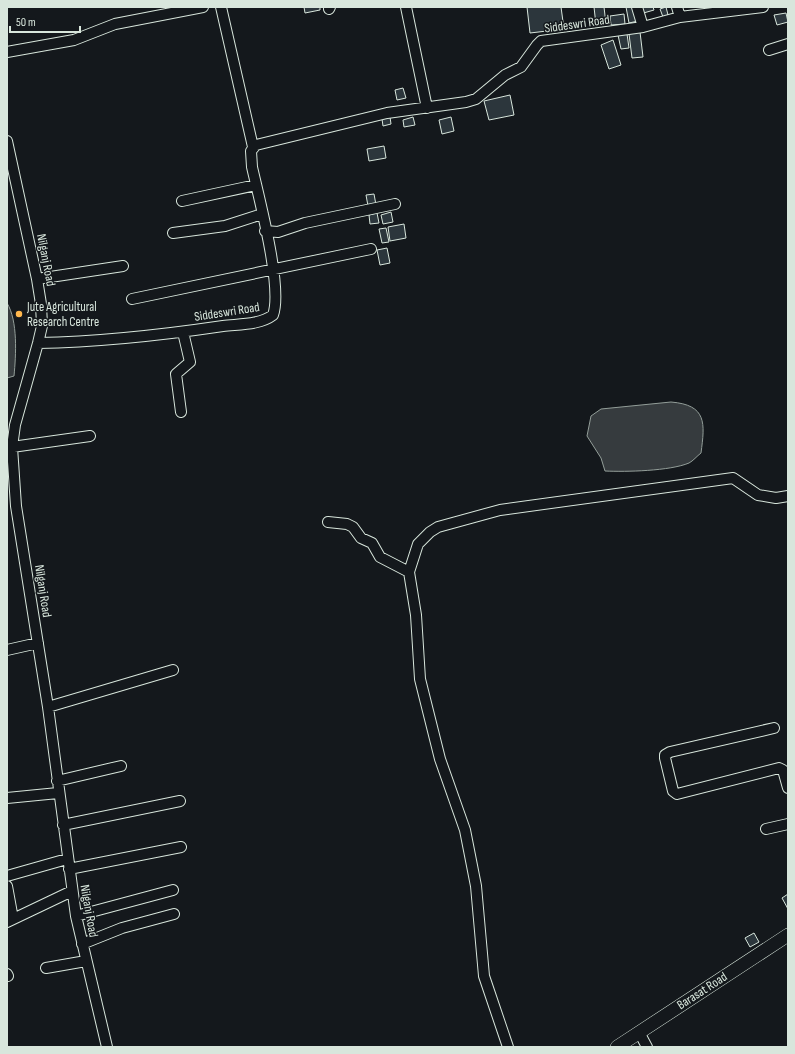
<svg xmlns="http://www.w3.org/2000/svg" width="795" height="1054" font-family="'Sofia Sans Condensed',sans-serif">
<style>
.water{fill:#363b3e;stroke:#939e99}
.building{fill:#2c363c;stroke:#d8e6dc}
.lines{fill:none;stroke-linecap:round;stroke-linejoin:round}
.minor-casing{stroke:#d8e6dc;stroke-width:12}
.major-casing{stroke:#d8e6dc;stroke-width:14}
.minor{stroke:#14181c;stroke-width:10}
.major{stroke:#14181c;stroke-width:13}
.poi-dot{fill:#ffb74d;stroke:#14181c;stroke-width:1.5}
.labels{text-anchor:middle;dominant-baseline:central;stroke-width:3;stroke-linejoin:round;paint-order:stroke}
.street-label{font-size:13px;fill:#d8e6dc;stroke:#14181c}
.poi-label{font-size:13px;fill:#d8e6dc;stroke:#14181c;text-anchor:start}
</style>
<rect width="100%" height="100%" fill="#14181c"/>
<path class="water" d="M7,303C18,321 16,355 14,376L7,378Z
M671,402C707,405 705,423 701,453C697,456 693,461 689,463C670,471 626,472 605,471L601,458L587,436L591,416L601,409Z"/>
<path class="building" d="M304,7H320V10L305,13Z
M527,7H561L564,29L530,33Z
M594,7H604L606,24L596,25Z
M626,7H634L638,21L629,23Z
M638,7H653L654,10L640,14Z
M666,7L668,15L663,17L660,9Z
M786,13L788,22L777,25L774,15Z
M624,14L625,24L611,25L610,16Z
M640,32L643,57L632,58L629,34Z
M627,34L629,48L621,49L618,35Z
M613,40L621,65L609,69L601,45Z
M403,88L406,98L397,100L395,90Z
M510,95L514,115L489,120L484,101Z
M390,117L391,124L383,126L382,119Z
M413,117L415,125L404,127L403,120Z
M451,117L454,131L442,134L439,120Z
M384,146L386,158L369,161L367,149Z
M374,194L376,205L368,206L366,195Z
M391,212L393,222L383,224L381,215Z
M377,213L379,223L370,224L369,215Z
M404,224L406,238L390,241L388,227Z
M386,228L389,242L382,243L379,229Z
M387,248L390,263L380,265L377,250Z
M788,894V909L782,898Z
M754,933L759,942L750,947L745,938Z"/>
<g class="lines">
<defs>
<path id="minor" d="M221,7L253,147
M406,7L427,108
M637,7L643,27
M677,7L680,17
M329,9L330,7
M769,50L788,44
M7,52L74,40L115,24L203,7
M7,141L37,279L41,304L42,326L38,343L15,425L12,447L16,506L48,707L76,916L107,1047
M182,201L256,185
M265,231L278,232L305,223L395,204
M173,233L225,226L262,214
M37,279L123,266
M132,299L371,249
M38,343C100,342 162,335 223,326C239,324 260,325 273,315C283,288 259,198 252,167L251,151L256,145L387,113L466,102L476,99L505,75L521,67L537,45L541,41L643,27L680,17L763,7
M181,412L176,374L190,362L183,332
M12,447L90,436
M328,522L347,524L353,527L361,538L372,543L380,557L409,572
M7,650L38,643
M48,707L173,670
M774,728L670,752L665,755V758L673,791L677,794L779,768L783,770L788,788
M57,781L121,766
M7,798L58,793
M63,825L180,801
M766,829L788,824
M69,869L181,847
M7,876L67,859
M7,886L13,919
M76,916L173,890
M7,922L72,891
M82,944L122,928L174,914
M46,968L86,961
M7,974L8,976
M639,1032L647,1047
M508,1047L484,976L476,886L465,830L440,759L420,679L416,615L409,572L418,544L430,532L438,527L500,510L733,478L758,495L776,498L788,496"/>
<path id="major" d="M617,1047L788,935"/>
</defs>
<use href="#minor" class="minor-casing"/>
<use href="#major" class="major-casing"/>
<use href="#minor" class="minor"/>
<use href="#major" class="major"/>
</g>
<circle class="poi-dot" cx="19" cy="314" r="4"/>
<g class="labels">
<g class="street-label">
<text transform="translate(577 24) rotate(-8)">Siddeswri Road</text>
<text transform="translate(46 260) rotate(79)">Nilganj Road</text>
<text transform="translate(227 312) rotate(-9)">Siddeswri Road</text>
<text transform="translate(43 591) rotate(81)">Nilganj Road</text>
<text transform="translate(89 911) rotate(80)">Nilganj Road</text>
<text transform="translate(702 991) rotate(-33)">Barasat Road</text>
</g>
<g class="poi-label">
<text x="27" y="307">Jute Agricultural<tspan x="27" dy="15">Research Centre</tspan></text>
</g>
</g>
<rect width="795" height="1054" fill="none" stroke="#d8e6dc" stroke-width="16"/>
<path d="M10 26v6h70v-6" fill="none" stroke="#d8e6dc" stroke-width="2"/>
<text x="16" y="26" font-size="12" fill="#d8e6dc" stroke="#14181c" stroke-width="3" paint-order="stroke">50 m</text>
</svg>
